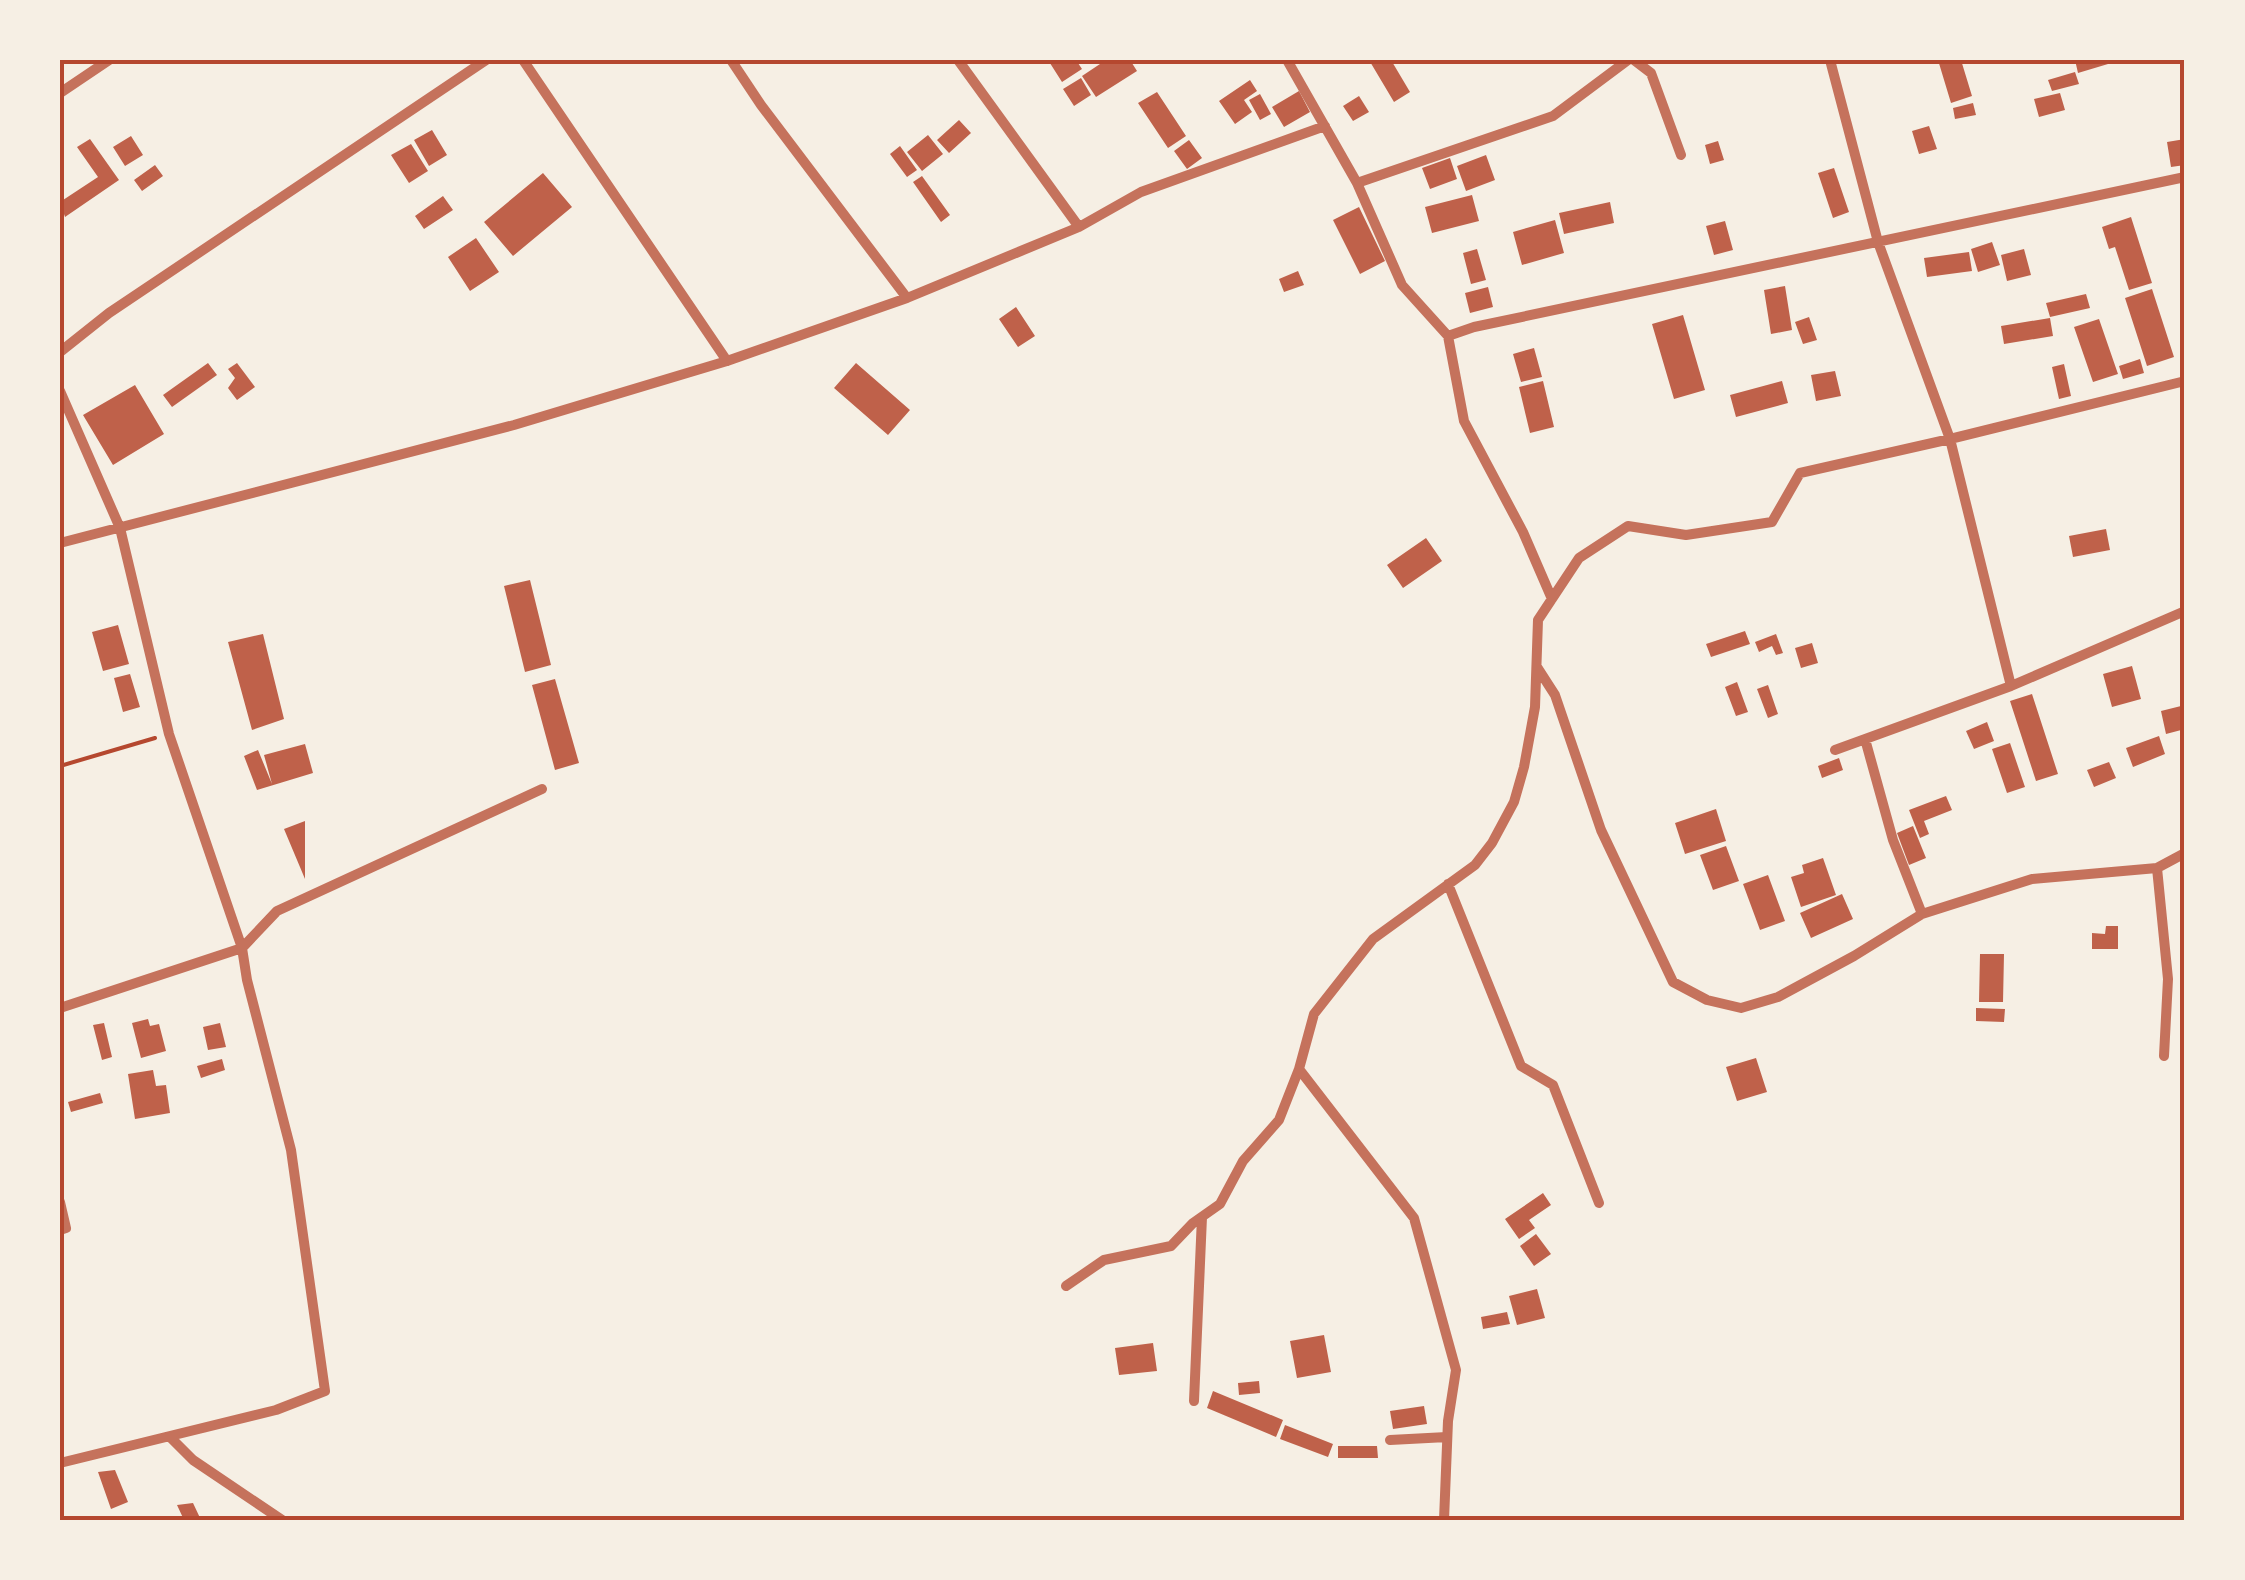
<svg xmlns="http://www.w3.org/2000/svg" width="2245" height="1580" font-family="'DejaVu Sans',sans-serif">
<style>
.building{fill:#bf614a}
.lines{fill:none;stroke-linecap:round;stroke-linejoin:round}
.path{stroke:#b5482f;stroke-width:4}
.minor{stroke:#c5725c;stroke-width:10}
.neatline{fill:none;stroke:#b5482f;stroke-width:4}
</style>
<rect width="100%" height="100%" fill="#f6efe4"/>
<path class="building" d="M1048,60H1076L1082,69L1062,82Z
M1106,60H1130L1137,71L1096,97L1082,76Z
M1369,60H1391L1410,92L1394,102Z
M1938,60H1961L1972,96L1951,103Z
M2075,60H2118V61L2078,73Z
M2075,72L2079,84L2052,91L2048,80Z
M1081,78L1091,95L1074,106L1063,89Z
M1250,80L1257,91L1244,100L1252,112L1235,124L1219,101Z
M1299,91L1310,112L1284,127L1272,107Z
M1157,92L1186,136L1168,148L1138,103Z
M2060,93L2065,110L2039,117L2034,99Z
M1260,94L1271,114L1260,120L1249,100Z
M1359,96L1369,112L1353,121L1343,106Z
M1973,103L1976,115L1955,119L1953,108Z
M959,120L971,133L949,153L937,140Z
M1929,126L1937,149L1919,154L1912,131Z
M432,130L447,155L429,166L414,140Z
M928,135L943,154L922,171L907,152Z
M131,136L143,155L125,166L113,147Z
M90,139L119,180L65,217L60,202L98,177L77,147Z
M2185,139V165L2171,167L2167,142Z
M1189,140L1202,158L1187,169L1174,151Z
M1718,141L1724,160L1710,164L1705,145Z
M411,144L428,171L409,183L391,155Z
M900,146L917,170L907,177L890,154Z
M1486,155L1495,180L1466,191L1457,166Z
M1450,158L1457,179L1430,189L1422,168Z
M155,165L163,176L142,191L134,180Z
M1834,168L1849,212L1833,218L1818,173Z
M543,173L572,207L513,256L484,222Z
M922,176L950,215L941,222L913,182Z
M1472,195L1479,221L1432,233L1425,207Z
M443,196L453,210L424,229L415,216Z
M1610,202L1614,223L1564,234L1559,213Z
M1359,207L1385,261L1360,274L1333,220Z
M2131,217L2152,283L2129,290L2115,247L2109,249L2102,227Z
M1555,220L1564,253L1522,265L1513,232Z
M1725,221L1733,250L1714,255L1706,226Z
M476,238L499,272L470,291L448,257Z
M1992,242L2000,265L1978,272L1971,249Z
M1477,249L1486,280L1471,284L1463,253Z
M2024,249L2031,275L2007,281L2001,255Z
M1969,252L1972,271L1927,277L1924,258Z
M1298,271L1304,285L1284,292L1279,279Z
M1785,286L1792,330L1771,334L1764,290Z
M1488,287L1493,307L1470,313L1465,293Z
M2152,289L2174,357L2147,366L2125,298Z
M2086,294L2090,308L2050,317L2046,303Z
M1016,307L1035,336L1018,347L999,319Z
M1683,315L1705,390L1674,399L1652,324Z
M1809,317L1817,340L1803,344L1795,322Z
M2050,318L2053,336L2004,344L2001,326Z
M2099,319L2118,374L2093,382L2074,327Z
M1534,348L1542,377L1521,382L1513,354Z
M2140,359L2144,373L2123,379L2119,366Z
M208,363L217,375L172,407L163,395Z
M237,363L255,387L237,400L228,388L235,378L228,369Z
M856,363L910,410L888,435L834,388Z
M2064,364L2071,396L2059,399L2052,367Z
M1835,371L1841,396L1816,401L1811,375Z
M1543,381L1554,427L1530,433L1519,387Z
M1782,381L1788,403L1736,417L1730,395Z
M135,385L164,434L113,465L83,415Z
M2106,529L2110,550L2073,557L2069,536Z
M1426,538L1442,561L1403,588L1387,565Z
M530,580L551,665L525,672L504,586Z
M118,625L129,664L103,671L92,632Z
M1745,631L1750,644L1711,657L1706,644Z
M263,634L284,719L252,730L228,642Z
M1776,634L1783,653L1776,655L1772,646L1759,652L1755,642Z
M1812,643L1818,663L1801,668L1795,648Z
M2132,666L2141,699L2112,707L2103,674Z
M130,674L140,707L123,712L114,678Z
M555,679L579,763L555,770L532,685Z
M1737,682L1748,712L1736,716L1725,687Z
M1768,685L1778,714L1768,718L1757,689Z
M2032,694L2058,774L2036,781L2010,701Z
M2185,705V729L2166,734L2161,711Z
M1987,722L1994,741L1974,749L1966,731Z
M2159,736L2165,754L2133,767L2126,748Z
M2010,743L2025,787L2007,793L1992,749Z
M305,744L313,773L257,790L244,756L258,750L272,784L264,755Z
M1839,758L1843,770L1822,778L1818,766Z
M2109,762L2116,778L2094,787L2087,770Z
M1946,796L1952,810L1924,821L1929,834L1920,838L1909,810Z
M1716,809L1726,841L1685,854L1675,823Z
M305,821V879L284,829Z
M1913,826L1926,858L1909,865L1897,833Z
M1726,846L1739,881L1713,890L1700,855Z
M1823,858L1836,895L1801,907L1791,877L1804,873L1802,865Z
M1768,875L1785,921L1760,930L1743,884Z
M1842,894L1853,919L1811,938L1800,913Z
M2106,926H2118V949H2092V933L2105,934Z
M1980,954H2004L2003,1002H1979Z
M1976,1008L2005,1009L2004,1022L1976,1021Z
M148,1019L150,1026L159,1024L166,1051L141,1058L132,1023Z
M104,1023L112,1057L102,1060L93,1025Z
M220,1023L226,1047L208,1050L203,1027Z
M1756,1058L1767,1092L1737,1101L1726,1067Z
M222,1059L225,1070L201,1078L197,1066Z
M153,1070L156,1086L166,1085L170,1113L135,1119L128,1074Z
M100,1093L103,1103L71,1112L68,1102Z
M1543,1193L1551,1205L1529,1220L1535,1228L1519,1239L1505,1219Z
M1536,1234L1551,1254L1534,1266L1520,1246Z
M1537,1289L1545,1318L1517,1325L1509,1296Z
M1507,1312L1510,1324L1483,1329L1481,1317Z
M1324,1335L1331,1372L1297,1378L1290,1341Z
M1153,1343L1157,1371L1119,1375L1115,1348Z
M1259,1381L1260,1393L1239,1395L1238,1383Z
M1213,1391L1283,1420L1276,1437L1207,1408Z
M1424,1406L1427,1424L1393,1429L1390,1411Z
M1285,1425L1333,1444L1328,1457L1280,1439Z
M1338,1446H1377L1378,1458H1338Z
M115,1470L128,1502L111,1509L98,1472Z
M193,1503L201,1520H184L177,1505Z"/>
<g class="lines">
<path class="path" d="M60,766L155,738"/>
<path class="minor" d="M523,60L727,361
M731,60L761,105L907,298
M958,60L1079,227
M1287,60L1357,183L1402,285L1448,336L1464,421L1523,532L1552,599
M1634,60L1651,73L1681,155
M1830,60L1878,242L1950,439L2011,686
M60,93L109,60
M1357,183L1553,116L1628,60
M1448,336L1474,327L2185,177
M60,352L109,313L486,60
M60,391L120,528L169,734L242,948L247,980L291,1150L325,1391L276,1410L60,1463
M60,543L514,425L727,361L907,298L1079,227L1141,192L1325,126
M1537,667L1555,695L1601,830L1673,982L1707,1000L1741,1008L1778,997L1854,956L1922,914L2032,879L2157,868L2185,853
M1865,739L1893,840L1922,914
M1835,750L2011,686L2185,611
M2157,868L2168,979L2164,1056
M1448,884L1521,1066L1553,1085L1599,1203
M60,1008L242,948L277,911L542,789
M1299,1069L1414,1218L1456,1370L1448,1421L1444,1520
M60,1202L66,1228L60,1230
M1066,1286L1104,1260L1171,1246L1193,1223L1220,1204L1243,1161L1279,1120L1299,1069L1314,1014L1373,939L1475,865L1492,843L1514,802L1524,767L1535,707L1538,620L1579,558L1628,526L1686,535L1772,522L1800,473L1950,439L2185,381
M1194,1401L1202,1217
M170,1437L193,1460L282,1520
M1390,1440L1447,1437"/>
</g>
<rect width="2245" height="1580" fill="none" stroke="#f6efe4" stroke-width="125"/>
<rect x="62" y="62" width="2120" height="1456" class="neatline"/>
</svg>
